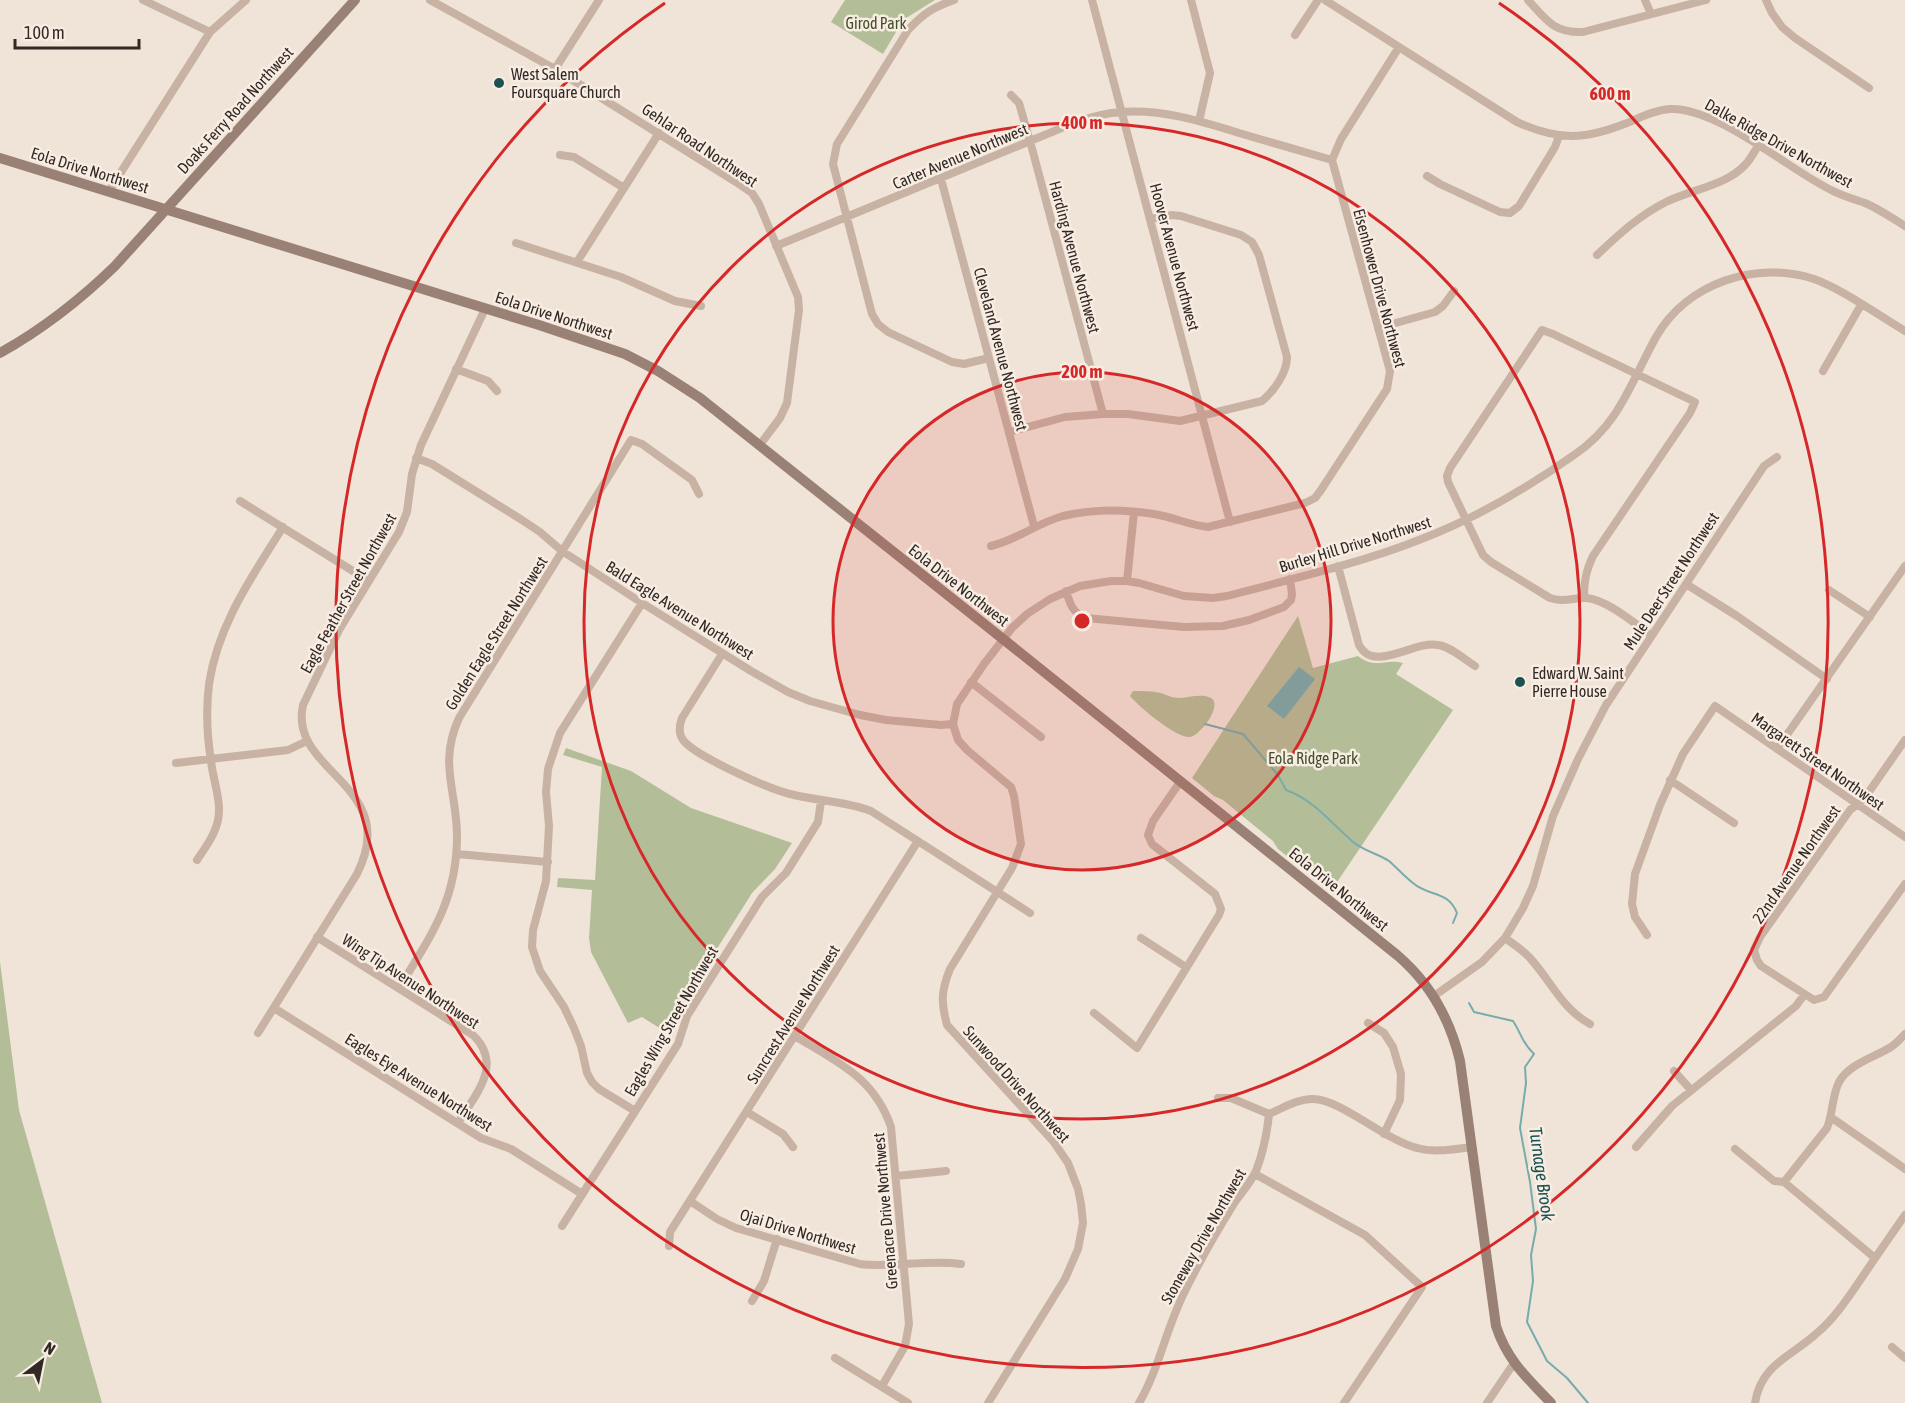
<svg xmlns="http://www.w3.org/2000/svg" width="1905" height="1403" font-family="'Asap Condensed',sans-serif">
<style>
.green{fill:#b3be98}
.water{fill:#77acac}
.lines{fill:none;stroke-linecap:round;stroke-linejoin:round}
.stream{stroke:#77acac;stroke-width:2}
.street{stroke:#c7b2a3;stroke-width:8}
.secondary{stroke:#9a8175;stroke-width:10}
.ring{fill:none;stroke:#d62828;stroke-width:3}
.poi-dot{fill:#1c5152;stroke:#f8ede3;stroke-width:2}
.labels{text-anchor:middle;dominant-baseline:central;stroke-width:5;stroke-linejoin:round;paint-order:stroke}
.park-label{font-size:16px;fill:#43502a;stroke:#f8ede3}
.poi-label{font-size:16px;fill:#322925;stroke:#f8ede3;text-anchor:start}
.street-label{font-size:16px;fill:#322925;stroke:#f8ede3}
.water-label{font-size:18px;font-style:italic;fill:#1c5152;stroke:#f8ede3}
.centre{fill:#d62828;stroke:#f8ede3;stroke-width:3}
.ring-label{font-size:18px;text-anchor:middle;font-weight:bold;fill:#d62828;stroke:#f8ede3;stroke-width:5;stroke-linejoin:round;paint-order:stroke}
</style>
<rect width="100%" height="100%" fill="#f0e3d7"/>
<path class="green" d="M845,0H935L903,20L883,54L831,22Z
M1298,616L1313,668L1358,656C1376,670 1385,658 1403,663L1396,674L1453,710L1331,891L1278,849L1273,841L1223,800L1214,796L1192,778Z
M1133,691C1142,691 1152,691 1161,693C1167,695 1172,698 1179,698C1188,698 1202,693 1211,698C1223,705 1201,735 1190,737C1176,738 1139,707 1130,696Z
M566,748L631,771L691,808L792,843L775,869L752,893L679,1009L669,1034L642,1017L628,1023L591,952L589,938L592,890L557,887L558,878L595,880L602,767L563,755Z
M0,962L19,1110L102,1403H0Z"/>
<path class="water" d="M1299,667L1315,679L1284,719L1267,706Z"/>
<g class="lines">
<path class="stream" d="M1205,724L1243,734L1278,775L1286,790C1314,800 1330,822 1352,841C1363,851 1377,853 1389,861C1397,868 1404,876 1413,883C1429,897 1448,890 1457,913L1453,923
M1469,1003L1474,1012L1513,1021C1522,1034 1521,1042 1534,1054L1525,1067L1526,1083L1520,1128L1530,1182L1536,1229L1531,1255L1533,1281L1527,1322L1547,1361L1567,1378L1588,1403"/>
<path class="street" d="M143,0L210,32
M430,0L555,69L736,182L752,193L759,204L798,297L799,310L787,403L780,418L759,446
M954,0C932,8 924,13 908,30L837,144L833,164L872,314L878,324L888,332L952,362L964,364L989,358
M1092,0L1230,522
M1191,0L1210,73L1199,121
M1325,0L1517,122C1559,141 1584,140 1627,123C1641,117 1655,110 1670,109C1717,107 1788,169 1831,190C1842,196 1854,199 1865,203C1879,209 1892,218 1905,226
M1528,0C1546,20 1554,33 1583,32L1706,0
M1645,0L1651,14
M1766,0L1772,13L1782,27L1795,38L1869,88
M1295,35L1318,0
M555,69L599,0
M1011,95L1019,103L1030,141L1103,414
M560,155L574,157L624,188
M1427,176L1440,184L1500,212L1510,213L1519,206L1555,147L1559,136
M941,179L1034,526
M109,191L210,32L246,0
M516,243L621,277L675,301L701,306
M776,246L1076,122C1091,117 1106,113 1121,112C1162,109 1201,121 1239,133C1270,142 1301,151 1332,160
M1597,255C1619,234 1640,215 1666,202C1690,190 1727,185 1745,165C1750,160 1754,152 1758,146
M577,262L659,133
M1378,328L1435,312L1443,306L1454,291
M456,369L488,381L497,391
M1823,371L1861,305
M1009,432L1065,417L1103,414H1128L1180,421L1262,401C1274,391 1287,373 1287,357L1259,255L1252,242L1241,235L1181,216L1172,215L1151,219
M416,458L432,464L522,520L540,532L562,551L642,603L751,671L788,692L810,701L860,715L886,720L941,725L953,724
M240,501L369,581
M991,546C1017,540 1037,523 1063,516C1093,509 1124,509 1154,514C1173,517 1189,525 1208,527L1305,503L1315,498L1321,490L1387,389L1390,371L1332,160L1341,139L1399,47
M1338,566L1359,645C1374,674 1414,640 1438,645C1451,647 1464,659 1475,666
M1127,581L1134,512
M1686,584L1737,616L1827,679
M1829,590L1870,617
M1066,591C1070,603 1072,613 1086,618L1184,627L1223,626L1249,620L1284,607L1291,600L1292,594L1290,579
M1584,598C1584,581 1586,571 1593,556L1690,413L1695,402L1553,334L1542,330L1450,468L1447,476L1448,482L1483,555L1491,562L1550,598C1566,603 1573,597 1587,598C1607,600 1634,623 1651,635
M722,654L682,718C679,726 678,733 683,740C695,756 769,789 790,794C817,801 845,801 871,811L1030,913
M971,682L1041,737
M1905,740L1864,799L1850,810L1760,937L1754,950L1757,960L1761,966L1814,1000L1824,997L1905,884
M1777,749L1905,566
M176,763L288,750L307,741
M1670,780L1734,823
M457,854L548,862
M197,860C205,848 215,835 218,820C222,802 213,780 211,761C207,736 206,709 209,684C218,624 252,577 283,527
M1647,935L1635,917L1632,904L1635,874L1660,805L1683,754L1715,706L1905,837
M317,937L473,1035C504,1065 475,1095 458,1123
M1141,938L1186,967
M1505,938C1513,944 1523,950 1530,958C1551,981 1562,1009 1590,1024
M399,988C431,936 457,900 457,836C457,791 438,764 459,718L631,440L642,444L692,480L699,494
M1434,996L1482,962L1505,938L1523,908L1533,886L1553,816L1578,759L1606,705L1764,466L1777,457
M274,1008L481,1138L511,1149L582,1194
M1094,1013L1137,1048L1219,915L1221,909L1215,894L1152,844L1148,835L1153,821L1180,782
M1368,1023L1384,1033L1393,1047L1401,1074L1400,1100L1384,1134
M258,1033L357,874C402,784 288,773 303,705L339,630L399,532L407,512L412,474L421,445L485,309
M795,1036C837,1062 874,1077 891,1127L909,1324L905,1346L882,1386
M1674,1071L1691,1090
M1218,1098H1231L1269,1114
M635,1111L599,1089L592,1082L587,1073L581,1046L574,1028L564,1007L540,971L532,947L533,930L546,881L549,826L546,792L548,769L560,733L642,603
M747,1112L783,1134L793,1147
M1269,1114C1283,1108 1297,1099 1313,1099C1340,1099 1385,1140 1417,1148C1435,1153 1454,1149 1472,1147
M1832,1118L1905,1169
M1636,1147L1672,1106L1796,1006L1804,995
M1735,1149L1774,1181L1784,1182L1875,1258
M1255,1174L1365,1235L1422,1287L1344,1403
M896,1176L946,1171
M1784,1182L1827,1128C1833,1113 1832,1096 1839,1082C1849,1064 1875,1057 1891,1047C1896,1044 1900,1039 1905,1034
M690,1201L717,1219L736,1228L860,1264C894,1268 927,1259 961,1264
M562,1226L678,1044L687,1016L762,897L786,873L818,822L821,801
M669,1246L670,1232L918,841
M752,1301L764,1281L777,1239
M1892,1347L1905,1358
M835,1358L908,1403
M988,1403L1065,1279L1078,1249L1083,1223L1081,1204L1078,1189L1068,1163L1053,1141L947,1025C941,1002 941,991 950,969L1012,868L1021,844L1014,796L1011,787L967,750L958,740L953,724L957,704L984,664L1012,628L1027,614L1050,599L1080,586L1111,581H1127L1139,583L1184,596L1213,598L1227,596C1291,579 1358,564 1419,540C1474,519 1526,489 1574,455C1620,424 1631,382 1656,337C1687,283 1756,260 1814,279C1842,289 1878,315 1905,331
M1139,1403C1159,1369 1166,1329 1184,1293C1199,1262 1217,1231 1235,1202C1242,1192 1251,1182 1256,1171C1263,1153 1267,1134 1269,1114
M1487,1403L1514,1363
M1755,1403C1761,1364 1791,1357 1817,1333C1836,1317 1849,1296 1863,1276C1877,1255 1891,1235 1905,1215"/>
<path class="secondary" d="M0,158L539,325L625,354L658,371L700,398L1003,639L1397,955C1430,983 1450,1019 1460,1061L1496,1326C1507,1360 1527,1378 1551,1403
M0,353C43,329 80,300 115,266L355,0"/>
</g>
<circle cx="1082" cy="621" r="249" fill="#d62828" fill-opacity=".12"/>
<g class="ring">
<circle cx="1082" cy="621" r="249"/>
<circle cx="1082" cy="621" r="498"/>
<path d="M1499 3A746 746 0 1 1 665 3"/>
</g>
<g class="poi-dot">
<circle cx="499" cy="83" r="6"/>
<circle cx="1520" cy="682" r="6"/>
</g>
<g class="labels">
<g class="park-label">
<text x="876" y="23">Girod Park</text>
<text x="1313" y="758">Eola Ridge Park</text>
</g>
<g class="poi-label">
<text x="511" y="74">West Salem<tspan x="511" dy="18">Foursquare Church</tspan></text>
<text x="1532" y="673">Edward W. Saint<tspan x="1532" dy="18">Pierre House</tspan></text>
</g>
<g class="street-label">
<text transform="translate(235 110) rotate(-48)">Doaks Ferry Road Northwest</text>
<text transform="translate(1779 143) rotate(29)">Dalke Ridge Drive Northwest</text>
<text transform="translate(700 145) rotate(34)">Gehlar Road Northwest</text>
<text transform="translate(960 156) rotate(-23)">Carter Avenue Northwest</text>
<text transform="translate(90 170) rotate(17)">Eola Drive Northwest</text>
<text transform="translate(1075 257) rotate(75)">Harding Avenue Northwest</text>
<text transform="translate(1175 257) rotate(75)">Hoover Avenue Northwest</text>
<text transform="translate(1380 288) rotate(75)">Eisenhower Drive Northwest</text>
<text transform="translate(554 315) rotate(18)">Eola Drive Northwest</text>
<text transform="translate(1001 349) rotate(75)">Cleveland Avenue Northwest</text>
<text transform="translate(1355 544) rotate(-17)">Burley Hill Drive Northwest</text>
<text transform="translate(1671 581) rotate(-57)">Mule Deer Street Northwest</text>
<text transform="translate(959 585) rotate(38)">Eola Drive Northwest</text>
<text transform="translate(348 593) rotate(-61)">Eagle Feather Street Northwest</text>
<text transform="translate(680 610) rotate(32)">Bald Eagle Avenue Northwest</text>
<text transform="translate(496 633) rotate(-58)">Golden Eagle Street Northwest</text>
<text transform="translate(1818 761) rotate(35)">Margarett Street Northwest</text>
<text transform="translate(1796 864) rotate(-55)">22nd Avenue Northwest</text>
<text transform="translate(1339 889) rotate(39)">Eola Drive Northwest</text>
<text transform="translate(411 981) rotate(33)">Wing Tip Avenue Northwest</text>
<text transform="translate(793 1014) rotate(-58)">Suncrest Avenue Northwest</text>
<text transform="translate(671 1021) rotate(-60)">Eagles Wing Street Northwest</text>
<text transform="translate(419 1082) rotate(32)">Eagles Eye Avenue Northwest</text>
<text transform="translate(1017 1084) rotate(48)">Sunwood Drive Northwest</text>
<text transform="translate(885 1211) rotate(-95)">Greenacre Drive Northwest</text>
<text transform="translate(798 1231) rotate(17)">Ojai Drive Northwest</text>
<text transform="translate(1203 1236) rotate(-60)">Stoneway Drive Northwest</text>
</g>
<g class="water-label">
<text transform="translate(1542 1174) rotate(82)">Turnage Brook</text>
</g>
</g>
<circle cx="1082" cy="621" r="9" class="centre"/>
<g class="ring-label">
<text x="1610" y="100">600 m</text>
<text x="1082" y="129">400 m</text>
<text x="1082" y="378">200 m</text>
</g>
<g transform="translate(42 1361) rotate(32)" stroke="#f8ede3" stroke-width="4.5" paint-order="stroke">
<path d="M0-4.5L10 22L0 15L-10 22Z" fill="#322925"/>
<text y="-9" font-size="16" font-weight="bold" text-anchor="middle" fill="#322925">N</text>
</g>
<path d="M15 39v9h124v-9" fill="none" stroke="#322925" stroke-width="3"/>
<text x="24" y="39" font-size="18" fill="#322925" stroke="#f8ede3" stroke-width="4.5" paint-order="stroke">100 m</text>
</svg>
